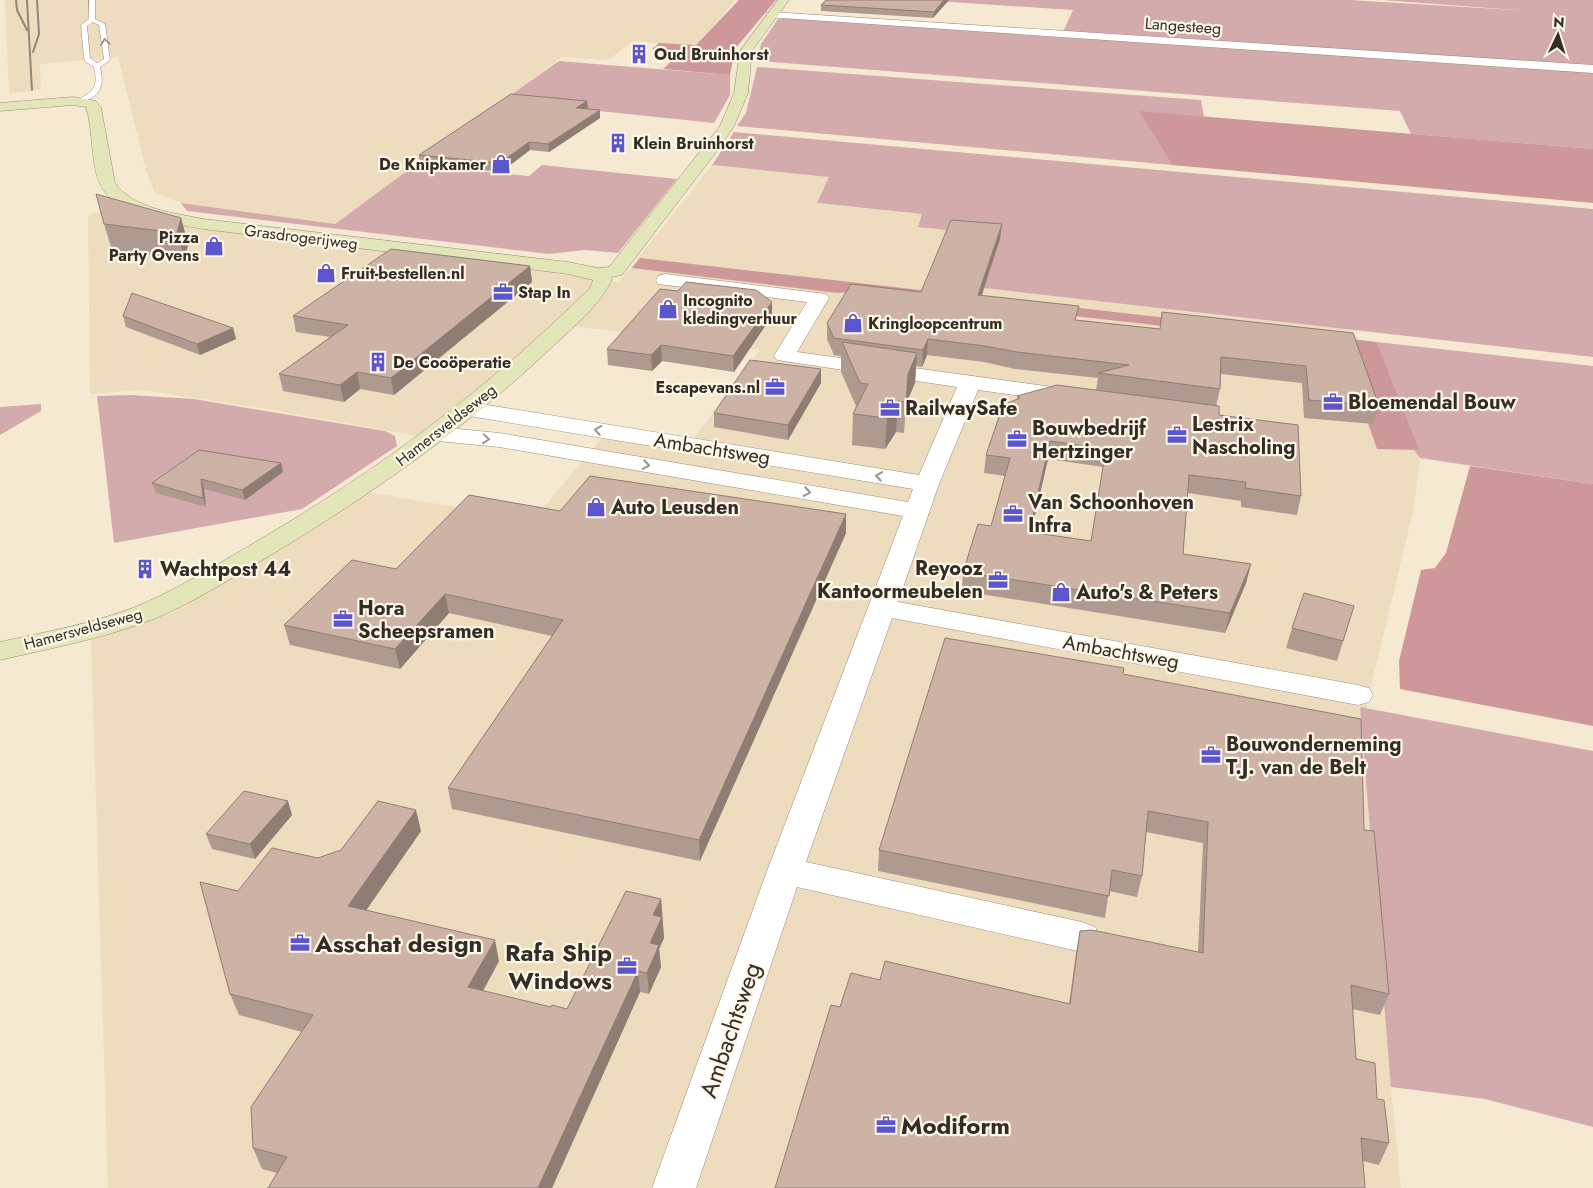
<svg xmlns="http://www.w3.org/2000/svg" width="1593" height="1188" font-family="Jost,sans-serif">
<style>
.built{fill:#eddcbe}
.green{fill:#d4abac}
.forest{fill:#ce989a}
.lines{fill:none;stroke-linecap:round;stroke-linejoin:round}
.lane-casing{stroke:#998c77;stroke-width:1}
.street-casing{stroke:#998c77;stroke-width:1}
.secondary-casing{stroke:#998c77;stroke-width:1}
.lane{fill:#fff;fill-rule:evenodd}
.street{fill:#fff;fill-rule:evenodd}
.secondary{fill:#e2e6b9;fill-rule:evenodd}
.rail{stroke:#8f8777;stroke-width:2}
.wall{fill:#af9a8f;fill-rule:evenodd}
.shaded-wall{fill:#8f7d74}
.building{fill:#ccb3a6;stroke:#8f7d74;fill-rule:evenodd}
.oneway{stroke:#999692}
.labels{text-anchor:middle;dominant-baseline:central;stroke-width:4.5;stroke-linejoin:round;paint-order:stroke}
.far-street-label{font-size:16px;fill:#332e25;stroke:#fff7e8}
.far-poi-label{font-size:16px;font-weight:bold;fill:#332e25;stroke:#fff7e8;text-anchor:start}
.poi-label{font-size:20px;font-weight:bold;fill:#332e25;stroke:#fff7e8;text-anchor:start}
.street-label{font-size:20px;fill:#332e25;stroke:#fff7e8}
.near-poi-label{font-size:24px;font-weight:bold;fill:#332e25;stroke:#fff7e8;text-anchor:start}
.near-street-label{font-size:24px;fill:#332e25;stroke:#fff7e8}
</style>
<rect width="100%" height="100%" fill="#f6e9d1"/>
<path class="built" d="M5,0H735L697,46L633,41L608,60L562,57L335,224L181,203L155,193L146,170L118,57L40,64L41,89L9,94Z
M712,165L830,177L818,204L922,214L918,226L994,235L985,285L1354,330L1420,458L1414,507L1367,704L1391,1087L1401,1188H108L91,637L172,613L367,492L533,520L612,426L694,438L760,350L574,326L423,437L267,409L142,390L90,394L88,215L117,207L159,221L619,282Z"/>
<path class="green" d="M921,0H1350L1529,11L1382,0H1593V68L1063,32L1073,10Z
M787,18L1593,71V149L1411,134L1400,111L758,61L761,44L778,19Z
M559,61L730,75V95L714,123L502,101Z
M757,67L1201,100L1204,117L1140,112L1172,165L737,126L746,113Z
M734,132L1593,209V357L984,288L994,235L918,227L922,214L817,203L829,177L712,165Z
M415,165L529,176L542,165L677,179L618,253L585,250L549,254L187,211L181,203L335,224Z
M1377,342L1593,366V484L1420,458L1414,450H1418Z
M131,395L194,399L385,431L395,436L397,446L302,509L114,543L97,396Z
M41,404V411L0,435V407Z
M1360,707L1593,751V1127L1485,1099L1391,1087Z"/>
<path class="forest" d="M739,0H776L735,49L730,75L663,69L683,51L652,49L659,43L696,45Z
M1139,111L1593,149V203L1172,165Z
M640,258L1377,342L1419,450L1377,449L1341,346L860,292L837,293L632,268Z
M1470,466L1593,484V726L1400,689L1399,661L1421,570L1435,568L1446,553Z"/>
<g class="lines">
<defs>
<path id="lane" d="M89,0H95V19L105,24L110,60L100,67C105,88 100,96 80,103L78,100C95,90 98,87 94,67L86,62L84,58L81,25L89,19ZM92,22L99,25L104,59L97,63L90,58L87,26Z"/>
<path id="street" d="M771,12L1593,65V73L767,17V13Z
M665,274L826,294L829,298L797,352L1082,391L1085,396L1082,401L1074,403L978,390L939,484L898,602L1358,685L1369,688L1373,695L1369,702L1358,705L892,618L806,862L1082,922L1095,927L1101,937L1095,947L1082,952L797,887L696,1188H652L767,871L903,516L499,447L438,441L430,439L426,434L430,429L438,427L499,433L908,502L913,489L469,416L461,414L458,409L461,404L469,402L919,475L957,387L777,360L774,356L807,302L658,284L656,280L658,276Z"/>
<path id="secondary" d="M778,0H789L752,51L748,93L734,126L720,147L622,275L611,277L612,279C600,306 572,328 550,349C465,429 369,496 269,556C232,578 196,601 156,618C106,638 52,648 0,660V642C45,632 91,624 135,607C177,590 216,565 254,543C377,471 489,388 590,288L593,280L568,274L203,229C173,223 114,216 100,184C91,166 93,129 86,107L73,105L0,111V103L73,97L96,101L101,108L115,183C133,209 175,213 203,219L568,262L598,268L609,267L720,126L734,93L740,51Z"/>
</defs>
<use href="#lane" class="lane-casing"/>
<use href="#street" class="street-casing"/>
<use href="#secondary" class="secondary-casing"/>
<use href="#lane" class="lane"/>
<use href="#street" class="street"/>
<use href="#secondary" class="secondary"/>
<path class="rail" d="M16,0L17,10L27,30
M27,0L32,90
M33,52L39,34L37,0"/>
</g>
<path class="wall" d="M826,0H949L933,18L821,11V5Z
M588,109L600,118L549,152L530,150L501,172L420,164L419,155Z
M181,218L188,244L185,259L112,250L104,224Z
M1002,224L1000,239L982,296L1077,320L1160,329L1162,312L1353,333L1379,406L1374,424L1304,418L1302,383L1221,374L1220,389L1216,406L1219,415L1301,496L1297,515L1241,507V501L1188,493L1183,554L1251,564L1246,583L1225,633L962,591L963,572L991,526L1005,476L984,473L986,455L1017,399V396L1096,390L1098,378L1015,369L984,362L927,355L922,367L916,366L915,383L906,404L904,433L896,432L885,449L852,445L853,414L856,406L841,372V356L834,355L827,339V323L921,292ZM1048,459L1103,467L1091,541L1031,532Z
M530,266L532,282L394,395L360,389L344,402L283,391L279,374L330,337L296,332L293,316Z
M772,302V316L734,372L662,361L652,371L608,365L607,349Z
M123,316L233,328L236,339L200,355L126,327Z
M821,383L788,440L714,427V413Z
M281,463L283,472L245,500L204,489L206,507L156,493L152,483Z
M560,511L846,533L700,861L452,809L448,788L552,636L449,613L400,669L290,645L284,625L396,569Z
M1354,606L1337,661L1286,648L1292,628Z
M1123,674L1364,830L1389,994L1380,1015L1352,1009L1356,1059L1377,1099L1389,1143L1379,1165L1363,1161L840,1007L880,980L1069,1004L1076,953L1080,931L1198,952L1203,843L1146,832L1142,876L1137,897L1109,891L1105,918L878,871L879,850Z
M292,815L255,859L212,849L206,834Z
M421,831L366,910L499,961L483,991L551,1007L567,1009L661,899L664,938L659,949L661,967L649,994L640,992L552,1188H268L277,1173L262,1169L253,1148L302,1032L239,1015L230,994L238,891L318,858Z"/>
<path class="shaded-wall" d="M944,0H949L933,18L934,12Z
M587,101L588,109L576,108Z
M600,110V118L549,152L548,144Z
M529,142L530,150L501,172L500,163Z
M181,218L188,244L185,259L177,233Z
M1002,224L1000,239L976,311L978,295Z
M530,266L532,282L394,395L391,378Z
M772,302V316L734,372L733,356Z
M233,328L236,339L200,355L197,344Z
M928,339L927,355L922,367L923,350Z
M661,345L662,361L652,371L651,355Z
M917,353L915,383L906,404L904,433L908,374Z
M821,369V383L788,440V425Z
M357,372L360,389L344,402L340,385Z
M898,401L896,432L885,449L887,418Z
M1050,441L1048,459L1027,550L1029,532Z
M281,463L283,472L245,500L242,490Z
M201,479L204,489L206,507L203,498Z
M846,514V533L700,861L699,840Z
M1251,564L1246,583L1225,633L1230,613Z
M445,594L449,613L400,669L395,649Z
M288,801L292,815L255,859L250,844Z
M416,810L421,831L354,928L348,906Z
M661,899L664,938L659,949L661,967L649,994L647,973L653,915Z
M495,940L499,961L473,1009L468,987Z
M638,971L640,992L552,1188H538Z"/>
<path class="building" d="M826,0H944L934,12L821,5Z
M511,94L587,101L576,108L600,110L548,144L529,142L500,163L419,155Z
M96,194L181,218L177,233L104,224Z
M951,220L1002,224L978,295L1079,306L1075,320L1160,329L1162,312L1353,333L1379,406L1309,400L1306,366L1221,357L1220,389L1098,373L1129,365L1017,352L985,346L928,339L923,350L834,338L827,323L851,284L921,292Z
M391,249L530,266L391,378L357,372L340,385L279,374L348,325L293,316Z
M686,282L756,290L772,302L733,356L661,345L651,355L607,349L660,289L678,291Z
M132,293L233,328L197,344L123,316Z
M842,342L917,353L908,374L906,402L898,401L887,418L853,414L868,384L860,383Z
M750,360L821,369L788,425L714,413Z
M1057,385L1219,406V415L1298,425L1301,496L1245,488L1246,482L1189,475L1183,554L1251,564L1230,613L963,572L978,524L991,526L1010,458L986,455L1003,405L1020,398L1017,396ZM1050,441L1106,449L1091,541L1029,532Z
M199,450L281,463L242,490L201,479L203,498L152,483Z
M590,476L846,514L699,840L448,788L563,620L445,594L395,649L284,625L352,560L396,569L469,495L560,511Z
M1304,593L1354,606L1343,641L1292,628Z
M945,638L1124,668L1123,674L1361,719L1364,830L1374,831L1389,994L1351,985L1356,1059L1375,1063L1377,1099L1384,1100L1389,1143L1361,1138L1365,1188H775L831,1005L840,1007L851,973L880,980L885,961L1070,1004L1080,931L1092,930L1203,953L1208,822L1148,811L1142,876L1112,870L1109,896L879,850Z
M244,791L288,801L250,844L206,834Z
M378,801L416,810L348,906L495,940L468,987L551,1007L552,1005L567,1009L626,891L661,899L653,915L662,917L650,943L659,945L647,973L638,971L538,1188H268L287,1157L253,1148L251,1107L313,1015L230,994L200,882L238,891L272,848L318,858L341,850Z"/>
<defs><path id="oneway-chevron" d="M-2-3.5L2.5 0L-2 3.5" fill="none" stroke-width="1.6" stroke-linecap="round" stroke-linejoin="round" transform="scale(1.25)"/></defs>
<g class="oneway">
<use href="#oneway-chevron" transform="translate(105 42) rotate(-98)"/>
<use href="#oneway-chevron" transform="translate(598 430) rotate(-171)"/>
<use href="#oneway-chevron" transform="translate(486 439) rotate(5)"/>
<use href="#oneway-chevron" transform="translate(646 465) rotate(10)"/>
<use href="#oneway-chevron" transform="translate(879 476) rotate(-171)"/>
<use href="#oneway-chevron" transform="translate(807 492) rotate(10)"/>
</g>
<defs>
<symbol id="building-bare" viewBox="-9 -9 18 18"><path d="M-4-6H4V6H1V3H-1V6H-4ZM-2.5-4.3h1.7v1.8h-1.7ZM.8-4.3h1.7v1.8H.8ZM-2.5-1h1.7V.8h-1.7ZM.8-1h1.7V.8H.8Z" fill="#5b56ce" stroke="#fff7e8" stroke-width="2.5" paint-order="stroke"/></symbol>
<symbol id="shop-bare" viewBox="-9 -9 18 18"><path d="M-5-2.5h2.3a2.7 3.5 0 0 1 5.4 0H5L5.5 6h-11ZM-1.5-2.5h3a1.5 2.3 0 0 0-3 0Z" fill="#5b56ce" stroke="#fff7e8" stroke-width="2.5" paint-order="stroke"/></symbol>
<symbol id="office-bare" viewBox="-9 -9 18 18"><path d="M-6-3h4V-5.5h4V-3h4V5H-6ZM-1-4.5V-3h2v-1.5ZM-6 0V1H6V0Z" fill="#5b56ce" stroke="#fff7e8" stroke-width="2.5" paint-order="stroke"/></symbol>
</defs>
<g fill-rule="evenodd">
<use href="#building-bare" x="625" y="40" width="28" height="28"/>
<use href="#building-bare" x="604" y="129" width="28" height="28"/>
<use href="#shop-bare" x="487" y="150" width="28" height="28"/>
<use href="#shop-bare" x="200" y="232" width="28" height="28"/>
<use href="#shop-bare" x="312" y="259" width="28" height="28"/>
<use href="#office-bare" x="489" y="278" width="28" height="28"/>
<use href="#shop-bare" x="654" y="295" width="28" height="28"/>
<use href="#shop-bare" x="839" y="309" width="28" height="28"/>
<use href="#building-bare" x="364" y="348" width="28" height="28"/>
<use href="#office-bare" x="761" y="373" width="28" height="28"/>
<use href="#office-bare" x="1319" y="388" width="28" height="28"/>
<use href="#office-bare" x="876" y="394" width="28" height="28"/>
<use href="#office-bare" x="1163" y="421" width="28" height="28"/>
<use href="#office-bare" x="1003" y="425" width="28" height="28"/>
<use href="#shop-bare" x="582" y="493" width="28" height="28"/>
<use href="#office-bare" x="999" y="500" width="28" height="28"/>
<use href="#building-bare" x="131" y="555" width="28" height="28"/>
<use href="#office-bare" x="984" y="566" width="28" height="28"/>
<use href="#shop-bare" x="1047" y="578" width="28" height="28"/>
<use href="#office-bare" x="329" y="605" width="28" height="28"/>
<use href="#office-bare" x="1197" y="741" width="28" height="28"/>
<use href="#office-bare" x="286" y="929" width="28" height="28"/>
<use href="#office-bare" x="613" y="952" width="28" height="28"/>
<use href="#office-bare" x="872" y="1111" width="28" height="28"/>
</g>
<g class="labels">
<g class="far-street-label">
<text transform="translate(1183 26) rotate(4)">Langesteeg</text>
<text transform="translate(301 237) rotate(7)">Grasdrogerijweg</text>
<text transform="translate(446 425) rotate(-38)">Hamersveldseweg</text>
<text transform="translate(83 629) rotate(-15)">Hamersveldseweg</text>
</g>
<g class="far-poi-label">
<text x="654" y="54">Oud Bruinhorst</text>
<text x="633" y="143">Klein Bruinhorst</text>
<text x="486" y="164" text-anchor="end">De Knipkamer</text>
<text x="199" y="237" text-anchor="end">Pizza<tspan x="199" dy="18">Party Ovens</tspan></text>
<text x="341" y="273">Fruit-bestellen.nl</text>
<text x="518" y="292">Stap In</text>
<text x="683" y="300">Incognito<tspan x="683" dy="18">kledingverhuur</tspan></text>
<text x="868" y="323">Kringloopcentrum</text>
<text x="393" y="362">De Cooöperatie</text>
<text x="760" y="387" text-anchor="end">Escapevans.nl</text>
</g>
<g class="poi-label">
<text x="1348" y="402">Bloemendal Bouw</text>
<text x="905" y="408">RailwaySafe</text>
<text x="1192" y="424">Lestrix<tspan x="1192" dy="23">Nascholing</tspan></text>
<text x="1032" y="428">Bouwbedrijf<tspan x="1032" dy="23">Hertzinger</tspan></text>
<text x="1028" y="502">Van Schoonhoven<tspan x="1028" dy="23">Infra</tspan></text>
<text x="611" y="507">Auto Leusden</text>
<text x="983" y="568" text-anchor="end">Reyooz<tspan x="983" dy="23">Kantoormeubelen</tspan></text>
<text x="160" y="569">Wachtpost 44</text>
<text x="1076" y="592">Auto's &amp; Peters</text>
<text x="358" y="608">Hora<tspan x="358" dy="23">Scheepsramen</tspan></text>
<text x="1226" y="744">Bouwonderneming<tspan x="1226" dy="23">T.J. van de Belt</tspan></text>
</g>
<g class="street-label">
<text transform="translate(712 449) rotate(9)">Ambachtsweg</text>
<text transform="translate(1121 652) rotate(10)">Ambachtsweg</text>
</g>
<g class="near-poi-label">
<text x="315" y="943">Asschat design</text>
<text x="612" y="952" text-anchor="end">Rafa Ship<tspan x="612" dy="28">Windows</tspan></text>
<text x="901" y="1125">Modiform</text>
</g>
<g class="near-street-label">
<text transform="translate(730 1030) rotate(-71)">Ambachtsweg</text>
</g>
</g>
<g transform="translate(1558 35) rotate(4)" stroke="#fff7e8" stroke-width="4" paint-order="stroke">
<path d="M0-4L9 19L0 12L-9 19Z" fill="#332e25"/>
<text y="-8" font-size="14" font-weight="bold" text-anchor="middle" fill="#332e25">N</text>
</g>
</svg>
